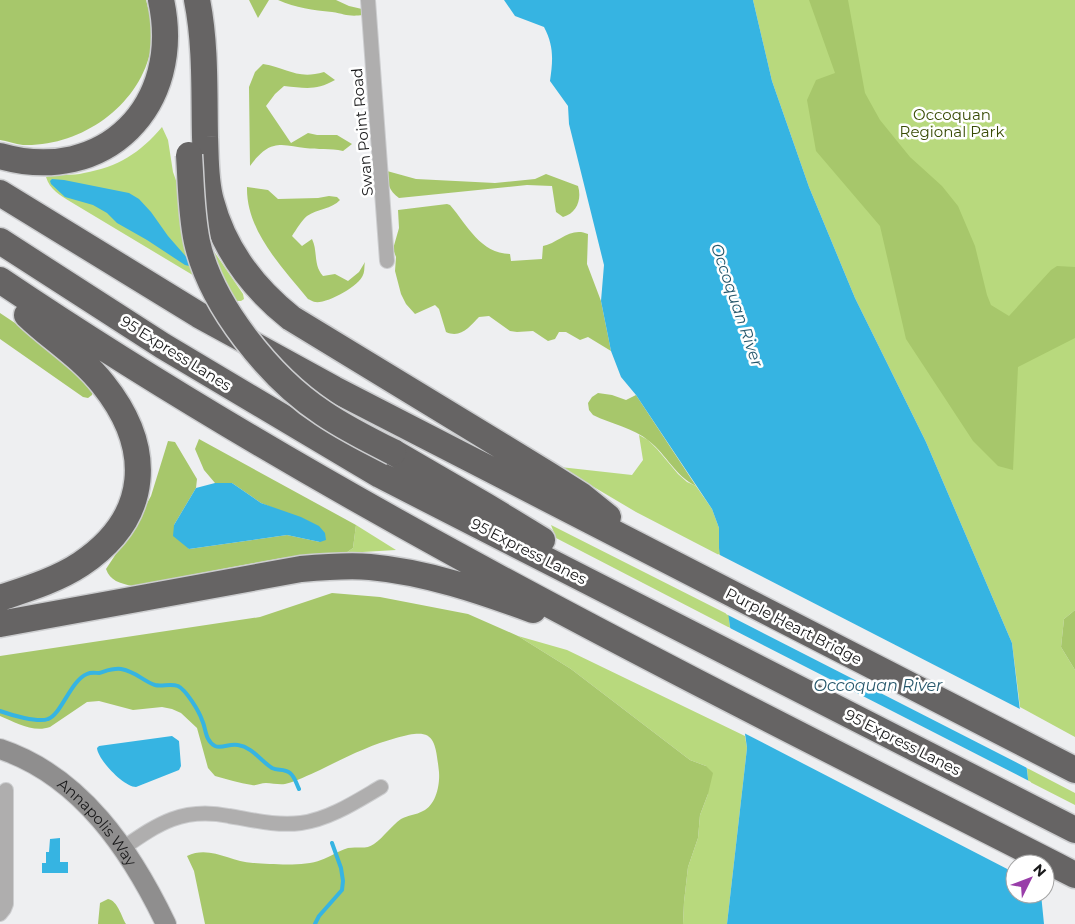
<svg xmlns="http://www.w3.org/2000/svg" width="1075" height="924" font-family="Montserrat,sans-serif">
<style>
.green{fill:#b8d97d}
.forest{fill:#a7c76b}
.water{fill:#36b4e2}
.pier{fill:#eeeff1}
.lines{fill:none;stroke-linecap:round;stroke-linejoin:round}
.stream{stroke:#36b4e2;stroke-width:4}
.street-casing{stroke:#cccdcf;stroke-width:16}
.secondary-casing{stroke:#cccdcf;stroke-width:22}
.highway-casing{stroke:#cccdcf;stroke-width:29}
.street{stroke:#afaeae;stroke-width:14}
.secondary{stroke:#8f8e8e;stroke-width:20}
.highway{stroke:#666464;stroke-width:26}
.highway-bridge-casing{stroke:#cccdcf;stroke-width:29;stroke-linecap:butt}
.highway-bridge{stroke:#666464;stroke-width:26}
.labels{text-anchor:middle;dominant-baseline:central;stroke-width:5;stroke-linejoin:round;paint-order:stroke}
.park-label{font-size:15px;fill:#384b05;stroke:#fff}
.street-label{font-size:15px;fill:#19191a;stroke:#fff}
.water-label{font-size:16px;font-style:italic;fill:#27586c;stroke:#fff}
</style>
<rect width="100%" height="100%" fill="#eeeff1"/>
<path class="green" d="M753,0H1075V610L1064,619L1061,647L1075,670V737L1020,707L1012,643L926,442L855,298L809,187L772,81Z
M162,127L168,140L173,172L178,186L211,247L243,294L244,299L241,301H236L71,202C60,195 50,190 46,177L49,176C61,174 72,176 84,173C118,167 140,153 162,127Z
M639,435L648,440L657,449L678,474L687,482L696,486L712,509L719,528L721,556L636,512L560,467L632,475L643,460Z
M356,525L396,550L346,553L353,548Z
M551,525L729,615L730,628L556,538Z
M518,636L567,650L745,736L747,748L727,924H683L684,902L688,867L698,838L700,815L708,794L706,766L690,760L571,669Z
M1027,768L1075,793V805L1028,781Z"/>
<path class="forest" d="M0,0H146C151,18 155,35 150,53C137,108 79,147 23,145C15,144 7,141 0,140Z
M249,0H269L258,18Z
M278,0H336L349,6L362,9L363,15C348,17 345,14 332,12C313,10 296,8 278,0Z
M809,0H848L865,93L880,120L910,157L942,186L958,206L975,246L987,295L991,305L1009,316L1051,270L1057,266L1075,267V338L1018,367L1013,470L998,466L973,441L906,339L880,226L816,151L807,100L816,80L835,73Z
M263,64C288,68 297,80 324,72L335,80C316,91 305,88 284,86L275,94L266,106L291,143L308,133L317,135H337L352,144L343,151C330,148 318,150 305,148C295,147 283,143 274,146C264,148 256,158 250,166L249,87L255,72Z
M387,171L416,179L495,183L535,179L546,174L578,186C582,199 577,213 563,217L556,212L552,186L527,185L399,198C389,191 387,183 387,171Z
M247,187L268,190L278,199L318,198L329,196L337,197L340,200C332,209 317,209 307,216C302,220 296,230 292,236L302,246L312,239C318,251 313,265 323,276L335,274L348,281L359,272L365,262C364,266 365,271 363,275C359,286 327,304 315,302C313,302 309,299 308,299C282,267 246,231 247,187Z
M447,204L450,205C468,226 480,253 510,254L511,261L542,259L543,246C558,243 571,226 588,234L587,264L601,301L611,351L588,337L580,340L566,332H559L555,339L548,341L533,331L517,332L510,331L489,316L479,317C470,326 461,339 446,332L439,309L435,305L415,314L406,304L401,294L395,271L396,257L393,249L399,228L398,210Z
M0,313L48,345L93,391L92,395L88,398L83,397L0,339Z
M598,393L612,395L626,400L636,395L696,486C675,476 667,455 649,441C634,428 611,424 593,415L589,410L588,403L592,397Z
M199,439L356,525L353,548L346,553L282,558L132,586C120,583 110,581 106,569L135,525L151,496L168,441L175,442L197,479L196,488L174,525L189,549L287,535L320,542L278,510L261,503L232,483H215L204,470L195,449Z
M332,593L380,597L468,614L518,636L571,669L690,760L706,766L713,773L708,794L700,815L698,838L688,867L684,902L683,924H205L194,871L187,856C210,845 230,862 253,863C271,864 304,867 321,860C330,857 338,851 348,848C357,846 366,850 374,844C384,837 391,826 401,819C408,815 416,815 423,811C436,805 440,785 439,772C435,737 434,727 396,738C370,745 344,758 320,770C308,775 298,781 285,784C279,785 272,783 266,783C261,783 256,786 252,785C239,783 227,779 215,776L208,768L197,728L181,713L172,709L162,707L133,710L99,701L87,702L50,727C33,733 15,722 0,716V656L260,617Z
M1075,610V670L1061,647L1064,619Z
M108,899C118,901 121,916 126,924H98L100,903Z"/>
<path class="water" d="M504,0H753L772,81L809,187L855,298L926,442L1012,643L1038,864H1015V894H1041L1044,924H727L747,748L719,548V528L712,509L636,395L621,377L611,351L601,301L604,265L569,124L568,106L550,81C553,60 554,46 544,27L515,16Z
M52,179L64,180L129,193L139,199L151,212L168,236L189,260V266L185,265L147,240L117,223L107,213L93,205L65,197L51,184L50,181Z
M215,483H232L261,503L301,517L319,526L325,533L326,540L320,542L287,535L189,549L173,536L174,525L196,488Z
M172,736L179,741L181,766L179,770L136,787C124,787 98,760 97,748L99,746Z
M60,838V862H68V873H42V863H46V852H49L50,839Z"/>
<path class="pier" d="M718,554L1022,710L1029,769L726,614Z
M728,627L1031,782L1040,864H1015V873L742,732Z"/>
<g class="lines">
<path class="stream" d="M0,711C11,715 38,723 48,719C61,715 71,680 87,674C91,672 95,673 99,673C106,671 113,668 121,669C135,671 143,681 155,685C162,687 170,683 178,686C186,690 199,711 202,720C206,728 205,741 215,746C222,749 230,743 238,745C252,747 261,761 272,768C278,771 284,768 290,773C295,777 296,783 299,789
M315,924L319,916L342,890L343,881L341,868L332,843"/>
<defs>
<path id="street" d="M368,0L387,261
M123,848C159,823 183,807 229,816C253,820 276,826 301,823C330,819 357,801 381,787
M0,914L4,909L6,904V790"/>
<g id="secondary">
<path id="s1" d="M0,749C81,776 131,851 166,924"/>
</g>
<path id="highway" d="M197,0C206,45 204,92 205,137C206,158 205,180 211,201C224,250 252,287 291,318L549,475L582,496L608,517
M0,156C105,186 184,105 161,0
M0,193L199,315L334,389L1075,770
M0,241L163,346L380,475L1075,830
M0,280C340,509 711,689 1075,875
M393,452L486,506L542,540
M0,598C27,589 57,580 81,564C151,517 154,448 103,384C82,357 52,339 27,315
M0,624L301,569C324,567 347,565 370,567C426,572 481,591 533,610"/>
</defs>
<use href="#street" class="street-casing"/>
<use href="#secondary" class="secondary-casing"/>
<use href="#highway" class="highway-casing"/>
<use href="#street" class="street"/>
<use href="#secondary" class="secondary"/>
<use href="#highway" class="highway"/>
<defs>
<path id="highway-bridge" d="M189,155C191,184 191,214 197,242C211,305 270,378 323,413C345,428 369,440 393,452"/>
</defs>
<use href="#highway-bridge" class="highway-bridge-casing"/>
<use href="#highway-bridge" class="highway-bridge"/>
</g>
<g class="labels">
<g class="park-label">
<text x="952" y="114">Occoquan<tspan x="952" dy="17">Regional Park</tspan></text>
</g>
<g class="street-label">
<text transform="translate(362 132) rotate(-95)">Swan Point Road</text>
<text transform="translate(176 353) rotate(32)">95 Express Lanes</text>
<text transform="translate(529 551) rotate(27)">95 Express Lanes</text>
<text transform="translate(794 626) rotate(27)">Purple Heart Bridge</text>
<text transform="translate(903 742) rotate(27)">95 Express Lanes</text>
<text stroke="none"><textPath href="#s1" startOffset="124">Annapolis Way</textPath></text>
</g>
<g class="water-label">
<text transform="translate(737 305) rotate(71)">Occoquan River</text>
<text x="878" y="685">Occoquan River</text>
</g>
</g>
<g transform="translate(1030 879) rotate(48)"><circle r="24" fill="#ffffff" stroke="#a3a3a3"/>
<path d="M0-4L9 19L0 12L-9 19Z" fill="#993ea9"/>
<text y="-8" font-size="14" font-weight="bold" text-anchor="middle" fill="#19191a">N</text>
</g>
</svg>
